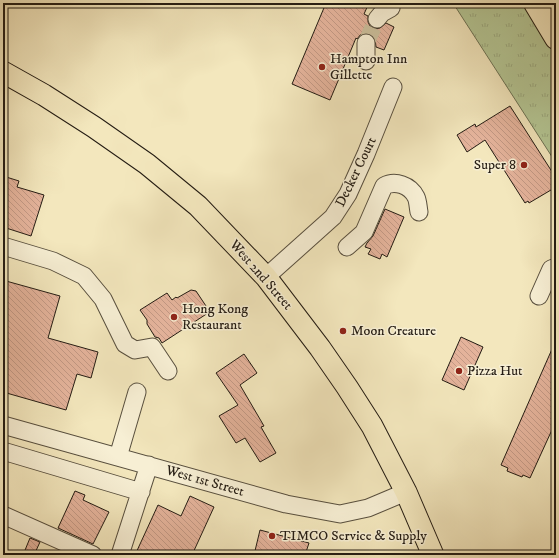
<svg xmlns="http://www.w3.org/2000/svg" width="559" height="558" font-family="'IM FELL DW Pica',serif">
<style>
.grass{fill:url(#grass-tufts);stroke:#6c7254}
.building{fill:url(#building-back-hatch);stroke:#241c13}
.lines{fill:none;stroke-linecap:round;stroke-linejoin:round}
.minor-tunnel{stroke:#cabe9b;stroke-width:17;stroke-dasharray:17 8;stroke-linecap:butt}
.minor-casing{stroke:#584f3e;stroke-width:19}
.major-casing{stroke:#241c13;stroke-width:23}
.highway-casing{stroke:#241c13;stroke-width:24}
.minor{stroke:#f7efd4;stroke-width:17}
.major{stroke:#f3e7bd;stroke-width:21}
.highway{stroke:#f3e7bd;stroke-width:22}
.poi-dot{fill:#8f2418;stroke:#f7efd4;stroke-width:1.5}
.labels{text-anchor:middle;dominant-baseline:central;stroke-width:3;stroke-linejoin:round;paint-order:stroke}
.poi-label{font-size:14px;fill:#241c13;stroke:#f7efd4;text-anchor:start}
.street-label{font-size:14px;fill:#241c13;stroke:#f7efd4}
</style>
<defs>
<pattern id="grass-tufts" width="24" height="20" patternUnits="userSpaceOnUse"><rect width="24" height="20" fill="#b5c795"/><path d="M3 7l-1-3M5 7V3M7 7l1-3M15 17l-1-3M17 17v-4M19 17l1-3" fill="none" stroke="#9caa80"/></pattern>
<pattern id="building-back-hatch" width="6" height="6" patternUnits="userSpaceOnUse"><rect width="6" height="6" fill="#e4b39b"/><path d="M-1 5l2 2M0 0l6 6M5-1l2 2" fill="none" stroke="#c39985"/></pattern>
</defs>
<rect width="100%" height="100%" fill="#f3e7bd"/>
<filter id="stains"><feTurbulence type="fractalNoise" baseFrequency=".005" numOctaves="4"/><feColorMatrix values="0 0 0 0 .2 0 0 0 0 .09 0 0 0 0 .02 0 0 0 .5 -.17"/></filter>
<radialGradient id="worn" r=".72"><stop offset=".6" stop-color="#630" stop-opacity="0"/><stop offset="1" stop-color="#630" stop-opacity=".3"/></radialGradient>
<path class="grass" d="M453,3H527L556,50V163Z"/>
<path class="building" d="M326,3H369L364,14L368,16V22L370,26L375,29L380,28L386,23L394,27L384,50L376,47L375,38L371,34L366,33L361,34L357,39L356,38L330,100L292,84Z
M510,106L556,178V187L529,203L528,201L525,203L485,140L467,152L457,135L475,124L476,127Z
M3,176L19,181L17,187L44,195L31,236L3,227Z
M385,209L404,217L387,257L382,254L380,259L368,254L371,249L365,247L367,243L373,236Z
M6,281L60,296L48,338L98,352L91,378L77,374L66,410L3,392V290Z
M191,290L196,291L206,306L204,308L208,313L162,343L159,338L155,337L147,324V320L140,310L167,293L172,300L176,297L177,298Z
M461,337L483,347L464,390L442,380Z
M556,340V421L530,478L523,475L522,477L507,471L508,468L501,465Z
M244,354L257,373L240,385L264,426L261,427L276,453L260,462L245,438L236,443L219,416L238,405L216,373Z
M75,491L85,495L83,500L109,512L93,544L58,528Z
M190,496L214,507L192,555H135L158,505L181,516Z
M260,530L309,543L305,555H254Z
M30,538L40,542L34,555H23Z"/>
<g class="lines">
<path class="minor-tunnel" d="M366,43L377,19"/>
<defs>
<path id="minor" d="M377,19L382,13L391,8
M366,61V43
M3,246L53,261L84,276L103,299L125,344L135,350L152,347L168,371
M347,247L364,232L384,186C395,180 410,185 416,197C418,201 418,207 419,212
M266,277L333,217L348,194L366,154L393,87
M539,296L551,269L556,267
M3,425L286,504L340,514L368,508L406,492
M3,451L141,492
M118,457L137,392
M3,515L93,555
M120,555L149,465"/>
<path id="major" d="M3,72L44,95L94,127L147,164L198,206L266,277L320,348L347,387L372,426L406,492L433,555"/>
<path id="highway" d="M535,3L556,38"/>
</defs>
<use href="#minor" class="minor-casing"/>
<use href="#major" class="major-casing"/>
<use href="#highway" class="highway-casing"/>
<use href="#minor" class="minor"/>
<use href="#major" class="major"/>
<use href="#highway" class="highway"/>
</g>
<g class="poi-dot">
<circle cx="322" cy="67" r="4"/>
<circle cx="524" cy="165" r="4"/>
<circle cx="174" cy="317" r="4"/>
<circle cx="343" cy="331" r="4"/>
<circle cx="459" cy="371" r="4"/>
<circle cx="272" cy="536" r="4"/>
</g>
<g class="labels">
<g class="poi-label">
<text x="330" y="59">Hampton Inn<tspan x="330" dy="16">Gillette</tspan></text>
<text x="516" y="165" text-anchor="end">Super 8</text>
<text x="182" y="309">Hong Kong<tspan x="182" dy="16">Restaurant</tspan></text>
<text x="351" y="331">Moon Creature</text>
<text x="467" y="371">Pizza Hut</text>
<text x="280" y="536">TIMCO Service &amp; Supply</text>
</g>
<g class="street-label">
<text transform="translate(356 172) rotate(-64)">Decker Court</text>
<text transform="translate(261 275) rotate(49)">West 2nd Street</text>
<text transform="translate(205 481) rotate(16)">West 1st Street</text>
</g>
</g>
<rect width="559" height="558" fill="none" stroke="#f3e7bd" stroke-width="16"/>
<rect x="4" y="4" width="551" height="550" fill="none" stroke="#241c13" stroke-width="2"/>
<rect x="8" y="8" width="543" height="542" fill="none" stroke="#241c13"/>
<rect width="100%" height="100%" filter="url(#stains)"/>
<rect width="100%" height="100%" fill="url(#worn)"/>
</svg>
